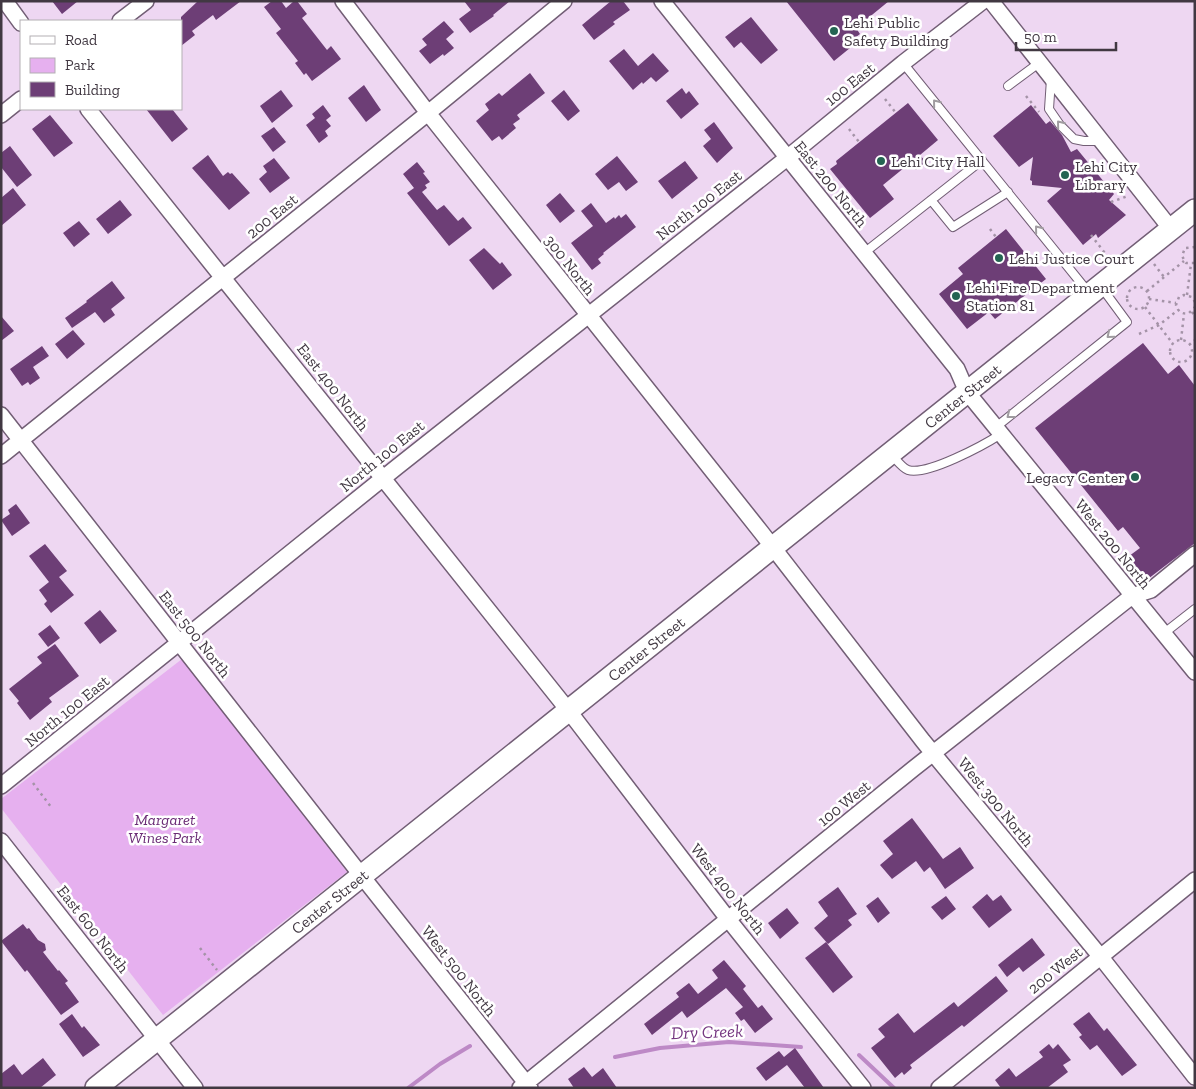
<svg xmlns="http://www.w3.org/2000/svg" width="1196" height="1089" font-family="'Zilla Slab',serif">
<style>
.green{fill:#e6b0ef}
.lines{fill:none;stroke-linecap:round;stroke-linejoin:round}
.stream{stroke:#bd89c6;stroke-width:4}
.building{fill:#6d3e76}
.lane-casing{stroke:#725e75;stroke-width:10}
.street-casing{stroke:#725e75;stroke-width:18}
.secondary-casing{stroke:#725e75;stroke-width:24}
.path{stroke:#a493a7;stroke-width:2.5;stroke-dasharray:2.5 4;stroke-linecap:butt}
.lane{stroke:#fff;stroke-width:8}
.street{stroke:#fff;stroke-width:15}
.secondary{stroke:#fff;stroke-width:21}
.oneway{stroke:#a09ca0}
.poi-dot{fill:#246452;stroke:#fff;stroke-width:2}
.labels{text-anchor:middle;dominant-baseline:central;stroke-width:5;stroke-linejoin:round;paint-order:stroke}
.poi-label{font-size:16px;fill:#413842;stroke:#fff;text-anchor:start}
.street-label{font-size:16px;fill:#413842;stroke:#fff}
.park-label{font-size:16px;font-style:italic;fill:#6a2b75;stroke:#fff}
.water-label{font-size:18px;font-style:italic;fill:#753681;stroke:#fff}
</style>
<rect width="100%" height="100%" fill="#eed7f2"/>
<path class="green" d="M182,659L347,872L163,1015L1,808V799Z"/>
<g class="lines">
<path class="stream" d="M859,1055L894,1088
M615,1057L660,1048L729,1042L801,1047
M408,1088L440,1064L470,1046"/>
</g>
<path class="building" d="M52,1H78L62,14Z
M198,1H241L216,20L213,15L192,31L195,35L181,46V17Z
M272,1H281L286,8L294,1H297L307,14L302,18L327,50L331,46L341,59L312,81L306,73L304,75L295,63L298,61L276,33L281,29L264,7Z
M464,1H510L493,15L494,16L470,33L459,19L471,10Z
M611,1H623L630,10L613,22L615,24L594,40L582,25Z
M786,1H889L856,28L860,34L847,44L850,48L834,61Z
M751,17L778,50L761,64L741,42L734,48L725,37Z
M444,21L454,32L446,39L454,48L444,56L443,54L430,64L419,51L427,45L422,39Z
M624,49L638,66L653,53L669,71L656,82L651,77L643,84L642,82L633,90L609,61Z
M530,73L545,93L517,115L520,119L513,124L516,128L502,140L499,136L492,141L476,121L489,110L485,104L499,93L502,96Z
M364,85L381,110L366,122L348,98Z
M682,88L686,94L689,91L699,104L681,119L666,101Z
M281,90L293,106L272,123L260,106Z
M564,90L580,111L568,121L551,101Z
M908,103L938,140L920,155L926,162L916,170L910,163L883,185L894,199L870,218L830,169L837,164L836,161Z
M323,105L331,116L326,120L331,126L325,131L328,136L319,143L306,125L315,118L312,114Z
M1031,105L1046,124L1050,121L1062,135L1071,152L1077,149L1114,194L1109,200L1126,215L1098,238L1096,234L1083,245L1047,201L1062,188L1032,185V181L1030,180L1033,157L1019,167L993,136Z
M146,109H172L188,129L172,142Z
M50,115L73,143L54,157L32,129Z
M714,122L733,148L717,163L703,146L711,139L704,130Z
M274,127L286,142L273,152L261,136Z
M10,146L32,175L17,187L1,167V153Z
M208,155L223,176L228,172L230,174L232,173L250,193L229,210L192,168Z
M617,156L638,182L626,191L619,182L608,190L595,174Z
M274,158L290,178L270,193L259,179L267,172L263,166Z
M685,161L698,178L672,199L658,181Z
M417,162L425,172L423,173L430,182L425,185L427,188L422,192L437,210L444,205L458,221L463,217L472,228L449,246L407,193L414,188L403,174Z
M13,188L26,205L1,226V198Z
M560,193L575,211L560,223L546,205Z
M120,200L132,215L108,234L96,219Z
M591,203L606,223L614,217L615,219L619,215L621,218L626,214L636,227L603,253L604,254L598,259L601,263L592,270L571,243L593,226L581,211Z
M79,221L90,234L74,247L63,233Z
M1006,229L1046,279L995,319L989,312L967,329L939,294L963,274L958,268Z
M484,248L500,264L502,262L512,275L493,290L469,260Z
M112,281L125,298L111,309L115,315L104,323L95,312L72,328L65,318L87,302L86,301Z
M1,316L14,331L1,341Z
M73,330L85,344L67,359L55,344Z
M1143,343L1168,374L1179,365L1195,386V543L1144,582L1125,559L1140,548L1123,527L1118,531L1035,428Z
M42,346L49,356L33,367L40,378L30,385L28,382L22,386L10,369Z
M16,504L30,523L12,536L1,520L10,514L8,510Z
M45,544L67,571L59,577L74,595L51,613L44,604L47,601L39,590L49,582L29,556Z
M100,610L117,631L100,644L84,623Z
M50,625L60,638L48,647L38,634Z
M55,644L79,676L49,698L52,702L30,720L17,703L19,701L9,689L42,663L37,657Z
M912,818L943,859L960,847L974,868L945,889L930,867L924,872L916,861L892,879L880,865L893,854L883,841Z
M838,887L857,914L848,920L852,925L828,944L814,928L828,916L818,902Z
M987,894L993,901L1001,895L1012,910L989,928L972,907Z
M946,896L956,909L942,920L931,907Z
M878,897L890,913L878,923L866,906Z
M787,908L799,923L780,939L768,923Z
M23,924L27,929L29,928L38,940L45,944L46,950L43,952L58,971L59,970L68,981L65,983L79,1002L61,1015L27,970L25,972L1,941Z
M1032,938L1045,955L1023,972L1019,967L1007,977L998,965Z
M826,942L853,977L833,993L805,958Z
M724,960L746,986L743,989L758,1008L762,1005L773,1019L755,1033L744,1019L741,1021L735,1013L743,1007L726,988L687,1018L682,1011L652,1035L644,1024L679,997L676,993L689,983L698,994L718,978L712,970Z
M996,976L1008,991L964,1027L962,1025L910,1065L912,1068L904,1075L902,1072L895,1078L871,1048L885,1037L878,1029L898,1013L914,1033L954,1002L958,1007Z
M1089,1012L1104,1031L1107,1028L1137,1065L1122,1076L1097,1045L1090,1050L1079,1037L1082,1035L1073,1024Z
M72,1014L82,1028L84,1026L100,1045L83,1057L59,1024Z
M1049,1044L1053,1049L1058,1044L1071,1060L1063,1065L1068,1072L1047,1088H1001L995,1080L1009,1068L1016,1077L1043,1057L1039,1052Z
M795,1048L824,1088H805L787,1065L766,1081L756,1068L779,1051L784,1057Z
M43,1058L56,1075L40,1088H1V1074L14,1064L22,1075Z
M584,1067L592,1077L603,1068L617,1088H574L568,1079Z"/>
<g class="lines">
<defs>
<path id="lane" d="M903,63L1089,293
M1051,79L1049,109L1060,125L1074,139L1084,141H1100
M1008,86L1039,63
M931,200L953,227L1008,192
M864,253L982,160
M996,427L1127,322L1102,288
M891,454C895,458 902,468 908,470C927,476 984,445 1001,434
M1163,634L1195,609"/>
<path id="street" d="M5,1L21,23
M343,1L428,113L761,532L923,741L1100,956L1195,1077
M662,1L957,369L967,392L1195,672
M991,1L1171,229
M120,21L146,1
M88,109L568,710L728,919L863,1088
M1,115L21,99
M1,415L361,875L530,1088
M1,456L428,113L564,1
M1,786L397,467L787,158L903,63L983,1
M1,841L195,1088
M520,1088L913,769L1132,596L1151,590L1195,554
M939,1088L1195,880"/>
<g id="secondary">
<path id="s1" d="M96,1088L1195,210"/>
</g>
</defs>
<use href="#lane" class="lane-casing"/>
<use href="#street" class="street-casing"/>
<use href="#secondary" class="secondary-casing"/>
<path class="path" d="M1026,96L1039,112
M885,99L896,113
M849,129L859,142
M1111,202L1128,196
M990,229L996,237
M1091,235L1108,257
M1195,247L1185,248L1182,256L1186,263H1195
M1154,264L1164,277
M1127 298a11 11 0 1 1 22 0a11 11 0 1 1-22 0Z
M1147,291L1184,261
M1187,295L1191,264
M1149,299L1176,303
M1195,302L1192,297L1184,295L1179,297L1176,305C1178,312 1183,315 1189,313L1195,307
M1145,307L1173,344
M1192,312L1195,316
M1139,334L1159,325L1178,310
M1181,340L1184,314
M1170 351a11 11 0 1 1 22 0a11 11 0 1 1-22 0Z
M1189,345L1195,340
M33,783L51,807
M200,948L217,970"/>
<use href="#lane" class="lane"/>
<use href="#street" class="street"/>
<use href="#secondary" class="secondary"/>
</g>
<defs><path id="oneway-chevron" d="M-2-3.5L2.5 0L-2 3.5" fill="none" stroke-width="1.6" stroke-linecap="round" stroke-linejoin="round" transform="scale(1.25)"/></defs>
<g class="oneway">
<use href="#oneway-chevron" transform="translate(936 103) rotate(-129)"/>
<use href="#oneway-chevron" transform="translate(1060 124) rotate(-129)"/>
<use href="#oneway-chevron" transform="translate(1038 229) rotate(-129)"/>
<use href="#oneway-chevron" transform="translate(1110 335) rotate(141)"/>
<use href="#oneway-chevron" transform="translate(1010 415) rotate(142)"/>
</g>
<g class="poi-dot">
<circle cx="834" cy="31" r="5"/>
<circle cx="881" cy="161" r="5"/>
<circle cx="1065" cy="175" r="5"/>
<circle cx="999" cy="258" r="5"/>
<circle cx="956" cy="296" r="5"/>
<circle cx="1135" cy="477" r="5"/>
</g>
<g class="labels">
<g class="poi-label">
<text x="844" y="22">Lehi Public<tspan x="844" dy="18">Safety Building</tspan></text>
<text x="891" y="161">Lehi City Hall</text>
<text x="1075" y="166">Lehi City<tspan x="1075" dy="18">Library</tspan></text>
<text x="1009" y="258">Lehi Justice Court</text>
<text x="966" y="287">Lehi Fire Department<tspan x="966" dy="18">Station 81</tspan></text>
<text x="1125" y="477" text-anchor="end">Legacy Center</text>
</g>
<g class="street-label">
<text transform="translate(850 84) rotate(-39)">100 East</text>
<text transform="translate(831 184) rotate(51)">East 200 North</text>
<text transform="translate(699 205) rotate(-38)">North 100 East</text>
<text transform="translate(272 216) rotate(-39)">200 East</text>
<text transform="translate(570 265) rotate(52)">300 North</text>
<text transform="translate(333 387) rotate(52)">East 400 North</text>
<text stroke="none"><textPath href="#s1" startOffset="1109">Center Street</textPath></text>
<text transform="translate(382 456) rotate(-39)">North 100 East</text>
<text transform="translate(1113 544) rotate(51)">West 200 North</text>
<text transform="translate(195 634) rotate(52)">East 500 North</text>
<text stroke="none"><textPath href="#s1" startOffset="704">Center Street</textPath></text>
<text transform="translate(67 711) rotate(-39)">North 100 East</text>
<text transform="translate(996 802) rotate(51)">West 300 North</text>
<text transform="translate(844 803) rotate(-39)">100 West</text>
<text transform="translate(728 889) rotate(52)">West 400 North</text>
<text stroke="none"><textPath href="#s1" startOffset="299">Center Street</textPath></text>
<text transform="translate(93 929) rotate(52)">East 600 North</text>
<text transform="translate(1055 970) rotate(-39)">200 West</text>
<text transform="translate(459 971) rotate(52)">West 500 North</text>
</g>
<g class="park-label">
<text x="165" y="819">Margaret<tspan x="165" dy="18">Wines Park</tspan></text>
</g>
<g class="water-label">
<text transform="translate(707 1032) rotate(-2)">Dry Creek</text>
</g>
</g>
<rect width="1196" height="1089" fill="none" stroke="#413842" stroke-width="5"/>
<rect x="20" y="20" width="162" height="90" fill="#ffffff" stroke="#b3afb3"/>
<rect x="30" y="36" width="25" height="8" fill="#ffffff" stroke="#b3afb3"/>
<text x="65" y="45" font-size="15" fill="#413842">Road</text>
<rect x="30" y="58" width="25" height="15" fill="#e6b0ef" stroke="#b3afb3"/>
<text x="65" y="70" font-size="15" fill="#413842">Park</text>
<rect x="30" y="82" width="25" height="15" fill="#6d3e76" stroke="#b3afb3"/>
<text x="65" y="95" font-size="15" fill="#413842">Building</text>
<path d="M1016 42v8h100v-8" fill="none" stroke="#413842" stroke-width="2.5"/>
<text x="1024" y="42" font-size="15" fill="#413842" stroke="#ffffff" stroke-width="4" paint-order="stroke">50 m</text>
</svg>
